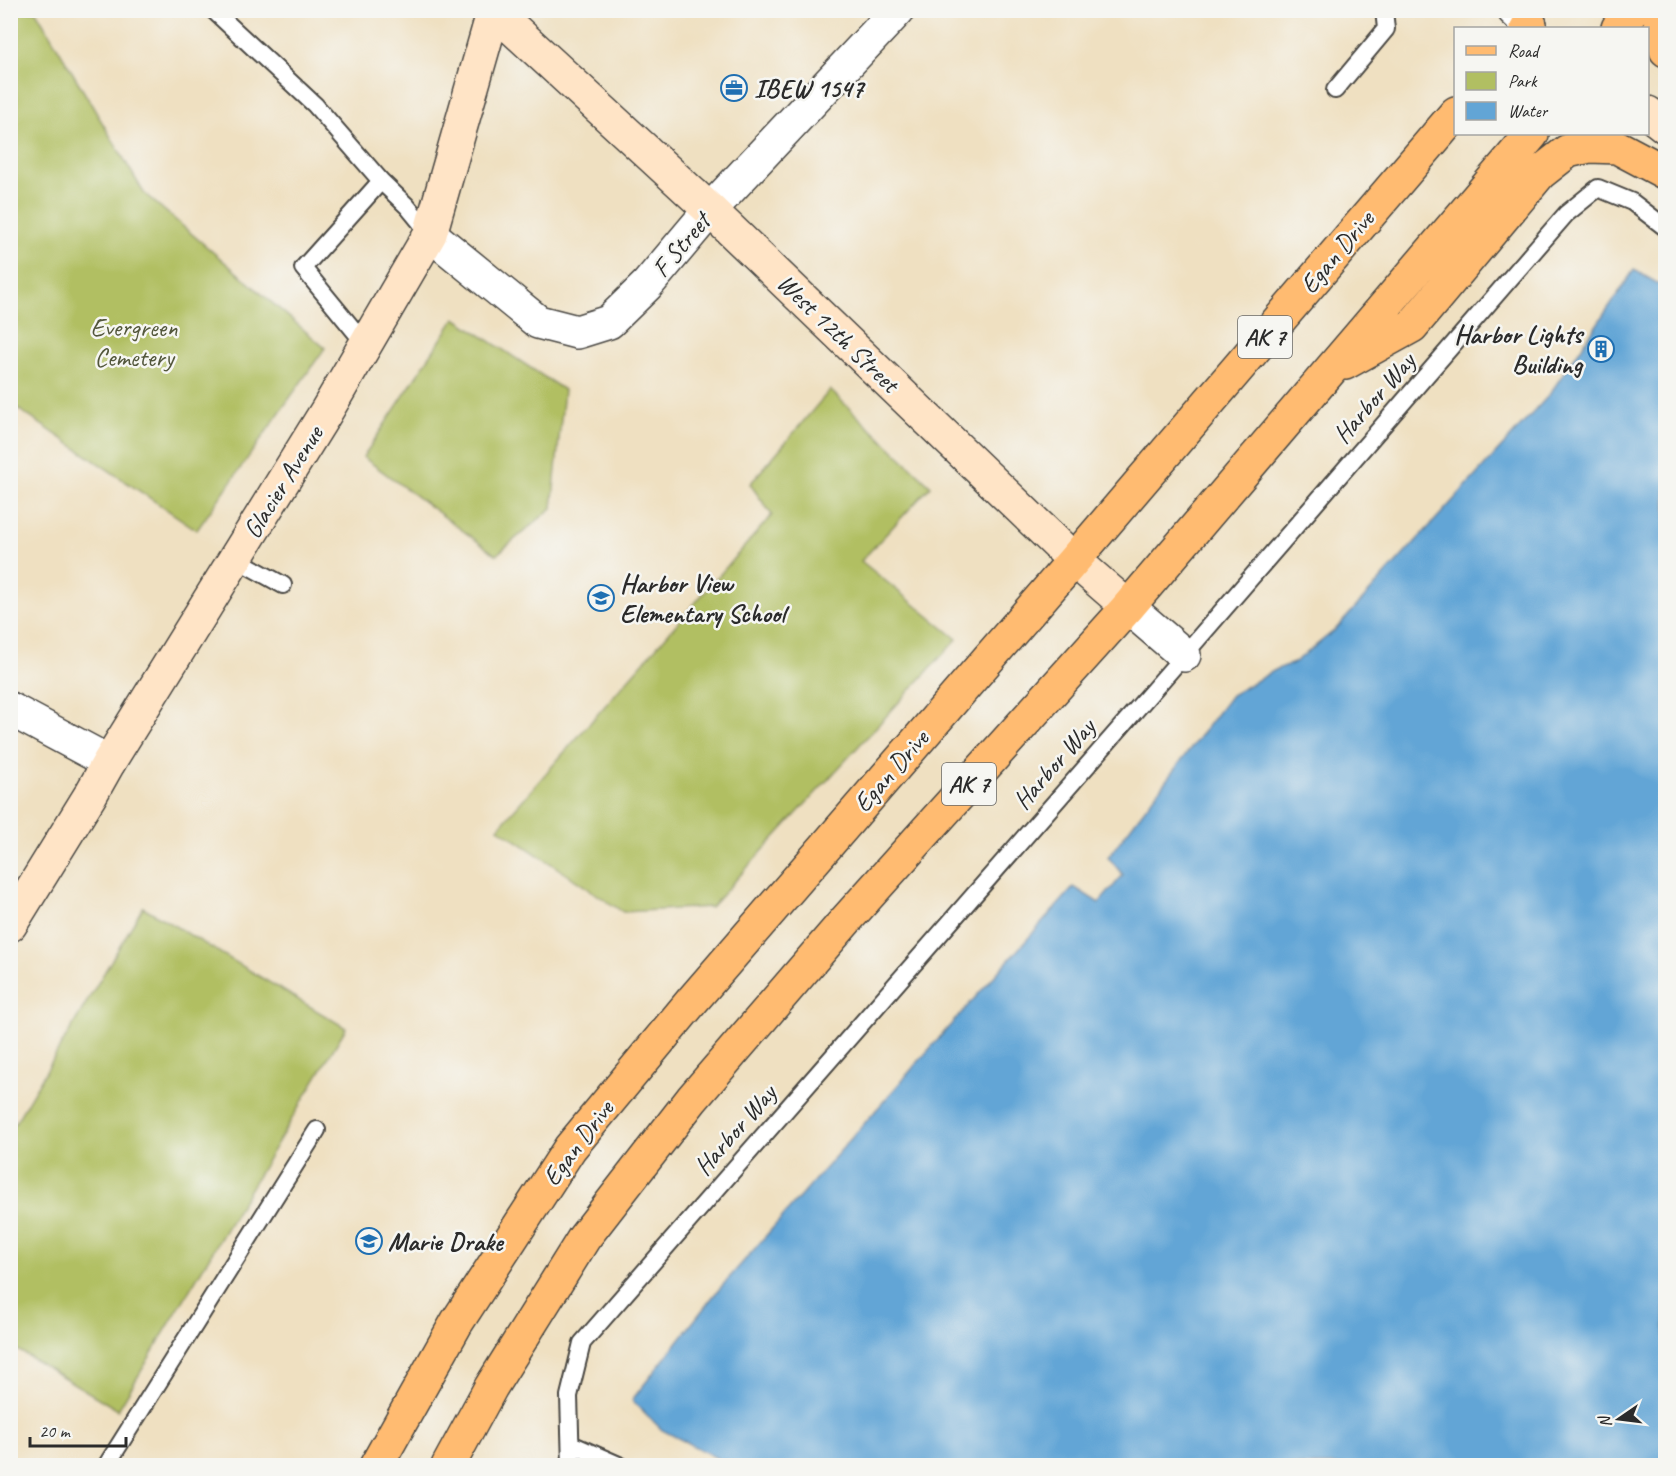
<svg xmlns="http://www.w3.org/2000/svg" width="1676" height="1476" font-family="Caveat,sans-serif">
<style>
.green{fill:#b1bf62;stroke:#6e7546;stroke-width:1.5}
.water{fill:#62a5d6;stroke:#466880;stroke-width:1.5}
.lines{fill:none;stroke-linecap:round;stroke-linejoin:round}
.service-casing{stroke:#484642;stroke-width:20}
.minor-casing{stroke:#484642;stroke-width:36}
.tertiary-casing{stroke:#484642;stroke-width:36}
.secondary-casing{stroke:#484642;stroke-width:36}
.primary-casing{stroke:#484642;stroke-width:36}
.trunk-casing{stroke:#484642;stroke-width:36}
.service{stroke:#fff;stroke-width:16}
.minor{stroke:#fff;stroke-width:33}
.tertiary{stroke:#fff;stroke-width:33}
.secondary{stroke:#ffe4c6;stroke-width:33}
.primary{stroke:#ffbb71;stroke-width:33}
.trunk{stroke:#ffbb71;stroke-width:33}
.labels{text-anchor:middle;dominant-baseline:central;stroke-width:5;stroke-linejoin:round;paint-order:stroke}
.shield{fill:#f6f6f2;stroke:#686867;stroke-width:1.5}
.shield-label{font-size:24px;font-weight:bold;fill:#2b2b2b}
.poi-label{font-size:26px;font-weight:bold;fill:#2b2b2b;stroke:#f6f6f2;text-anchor:start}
.street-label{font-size:26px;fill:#2b2b2b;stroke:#f6f6f2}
.park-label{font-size:26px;fill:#53573c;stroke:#f6f6f2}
</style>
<rect width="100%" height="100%" fill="#f6f6f2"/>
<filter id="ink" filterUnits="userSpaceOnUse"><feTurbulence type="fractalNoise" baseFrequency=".0167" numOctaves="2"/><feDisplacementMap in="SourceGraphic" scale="12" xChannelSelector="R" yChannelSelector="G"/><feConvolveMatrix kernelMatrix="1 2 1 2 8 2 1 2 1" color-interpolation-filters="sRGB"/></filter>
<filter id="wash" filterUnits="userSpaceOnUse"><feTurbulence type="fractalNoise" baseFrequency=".008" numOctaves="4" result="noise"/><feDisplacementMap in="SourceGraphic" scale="24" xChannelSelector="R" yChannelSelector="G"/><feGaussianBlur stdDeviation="1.35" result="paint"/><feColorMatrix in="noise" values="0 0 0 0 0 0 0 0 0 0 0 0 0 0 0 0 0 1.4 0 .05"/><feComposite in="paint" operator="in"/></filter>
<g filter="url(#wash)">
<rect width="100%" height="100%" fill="#efe0c1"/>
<path class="green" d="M10,11H36L144,193L325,348L197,530L11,404Z
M455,318L564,390L552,508L496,555L363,457Z
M830,390L931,486L861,561L957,639L711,907L623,912L498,828L772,515L750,484Z
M143,907L346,1028L118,1410L11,1346V1130Z"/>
<path class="water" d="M1634,270L1666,288L1665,1465L726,1466L717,1458L662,1430L632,1400L715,1294L947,1029L1074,887L1099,903L1123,875L1108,857L1231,695L1277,669L1294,663L1335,630L1549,395Z"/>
</g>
<g filter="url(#ink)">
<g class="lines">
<defs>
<path id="service" d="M213,10L315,105L381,181L407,206L430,234
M1335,90L1386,29L1384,10
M366,345L303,268L381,181
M236,559L283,585
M571,1444L621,1466
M106,1466L317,1130
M571,1466L569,1396L582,1343L1184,655L1566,214L1598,188L1632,202L1666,228"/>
<path id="minor" d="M430,234L538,322L577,332L609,322L647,285L710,210L898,10
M1128,607L1184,655
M10,709L109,762"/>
<path id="tertiary" d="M1514,10L1530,25"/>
<path id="secondary" d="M493,10L710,210L1074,560L1128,607
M1648,113L1666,127
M10,925L91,794L109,762L326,412L430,234L494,10"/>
<path id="primary" d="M1665,10L1660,26L1666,50
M1618,28L1632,10"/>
<path id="trunk" d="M1527,28L1530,25
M1345,363L1412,326L1540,173L1568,151L1590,146L1617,147L1666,173
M376,1466L457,1322L570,1148L692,1001L1074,560L1456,113
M448,1466L491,1387L584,1238L692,1099L847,919L1128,607L1532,134"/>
</defs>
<use href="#service" class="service-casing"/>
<use href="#minor" class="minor-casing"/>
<use href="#tertiary" class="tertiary-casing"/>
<use href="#secondary" class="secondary-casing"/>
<use href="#primary" class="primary-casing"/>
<use href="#trunk" class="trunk-casing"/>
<use href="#service" class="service"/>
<use href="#minor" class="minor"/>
<use href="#tertiary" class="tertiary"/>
<use href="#secondary" class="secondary"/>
<use href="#primary" class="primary"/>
<use href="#trunk" class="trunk"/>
</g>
</g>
<defs>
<symbol id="office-ring" viewBox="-11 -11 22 22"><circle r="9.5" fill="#f6f6f2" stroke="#1f6fb2" stroke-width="1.5"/><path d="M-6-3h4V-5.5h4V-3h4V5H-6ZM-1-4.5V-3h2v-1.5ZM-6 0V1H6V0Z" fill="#1f6fb2"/></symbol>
<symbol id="building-ring" viewBox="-11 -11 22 22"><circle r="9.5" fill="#f6f6f2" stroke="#1f6fb2" stroke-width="1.5"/><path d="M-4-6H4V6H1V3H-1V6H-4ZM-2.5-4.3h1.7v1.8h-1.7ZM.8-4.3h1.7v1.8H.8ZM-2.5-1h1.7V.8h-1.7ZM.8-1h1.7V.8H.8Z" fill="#1f6fb2"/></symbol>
<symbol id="school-ring" viewBox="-11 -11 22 22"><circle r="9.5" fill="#f6f6f2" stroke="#1f6fb2" stroke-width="1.5"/><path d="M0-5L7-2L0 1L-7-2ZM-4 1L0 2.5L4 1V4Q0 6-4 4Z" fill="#1f6fb2"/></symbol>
</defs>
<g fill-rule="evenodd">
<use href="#office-ring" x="719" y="73" width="30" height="30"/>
<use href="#building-ring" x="1586" y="334" width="30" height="30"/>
<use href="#school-ring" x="586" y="583" width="30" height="30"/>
<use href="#school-ring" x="354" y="1226" width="30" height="30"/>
</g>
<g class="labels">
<g class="shield">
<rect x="1238" y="316" width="54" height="42" rx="4.5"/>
<rect x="942" y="763" width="54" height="42" rx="4.5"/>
</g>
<g class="shield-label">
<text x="1265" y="337">AK 7</text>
<text x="969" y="784">AK 7</text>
</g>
<g class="poi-label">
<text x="754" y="88">IBEW 1547</text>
<text x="1582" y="334" text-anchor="end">Harbor Lights<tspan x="1582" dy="30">Building</tspan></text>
<text x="620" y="583">Harbor View<tspan x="620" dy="30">Elementary School</tspan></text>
<text x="388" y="1241">Marie Drake</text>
</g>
<g class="street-label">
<text transform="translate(681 245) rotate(-50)">F Street</text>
<text transform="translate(1337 252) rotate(-50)">Egan Drive</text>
<text transform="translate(838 333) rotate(44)">West 12th Street</text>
<text transform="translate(1374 398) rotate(-49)">Harbor Way</text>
<text transform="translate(283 482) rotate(-58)">Glacier Avenue</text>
<text transform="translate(1054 764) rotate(-49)">Harbor Way</text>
<text transform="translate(891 771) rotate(-49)">Egan Drive</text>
<text transform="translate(735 1130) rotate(-49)">Harbor Way</text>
<text transform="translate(578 1143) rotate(-53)">Egan Drive</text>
</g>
<g class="park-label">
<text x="134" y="327">Evergreen<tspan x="134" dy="30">Cemetery</tspan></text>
</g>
</g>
<rect width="1676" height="1476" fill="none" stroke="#f6f6f2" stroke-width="36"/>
<rect x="1454" y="27" width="195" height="108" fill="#f6f6f2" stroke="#a5a5a2" stroke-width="1.5"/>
<rect x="1466" y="46" width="30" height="9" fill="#ffbb71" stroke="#a5a5a2" stroke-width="1.5"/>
<text x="1508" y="57" font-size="18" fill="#2b2b2b">Road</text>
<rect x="1466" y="72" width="30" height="18" fill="#b1bf62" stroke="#a5a5a2" stroke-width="1.5"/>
<text x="1508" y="87" font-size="18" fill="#2b2b2b">Park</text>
<rect x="1466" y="102" width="30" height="18" fill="#62a5d6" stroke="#a5a5a2" stroke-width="1.5"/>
<text x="1508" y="117" font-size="18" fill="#2b2b2b">Water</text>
<g transform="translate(1619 1419) rotate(256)" stroke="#f6f6f2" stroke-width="4.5" paint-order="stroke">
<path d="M0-4.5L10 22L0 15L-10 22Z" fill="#2b2b2b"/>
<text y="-9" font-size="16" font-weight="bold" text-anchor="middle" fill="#2b2b2b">N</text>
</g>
<path d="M30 1437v9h96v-9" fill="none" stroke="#2b2b2b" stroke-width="3"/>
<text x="39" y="1437" font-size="18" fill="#2b2b2b" stroke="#f6f6f2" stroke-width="4.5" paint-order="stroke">20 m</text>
</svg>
